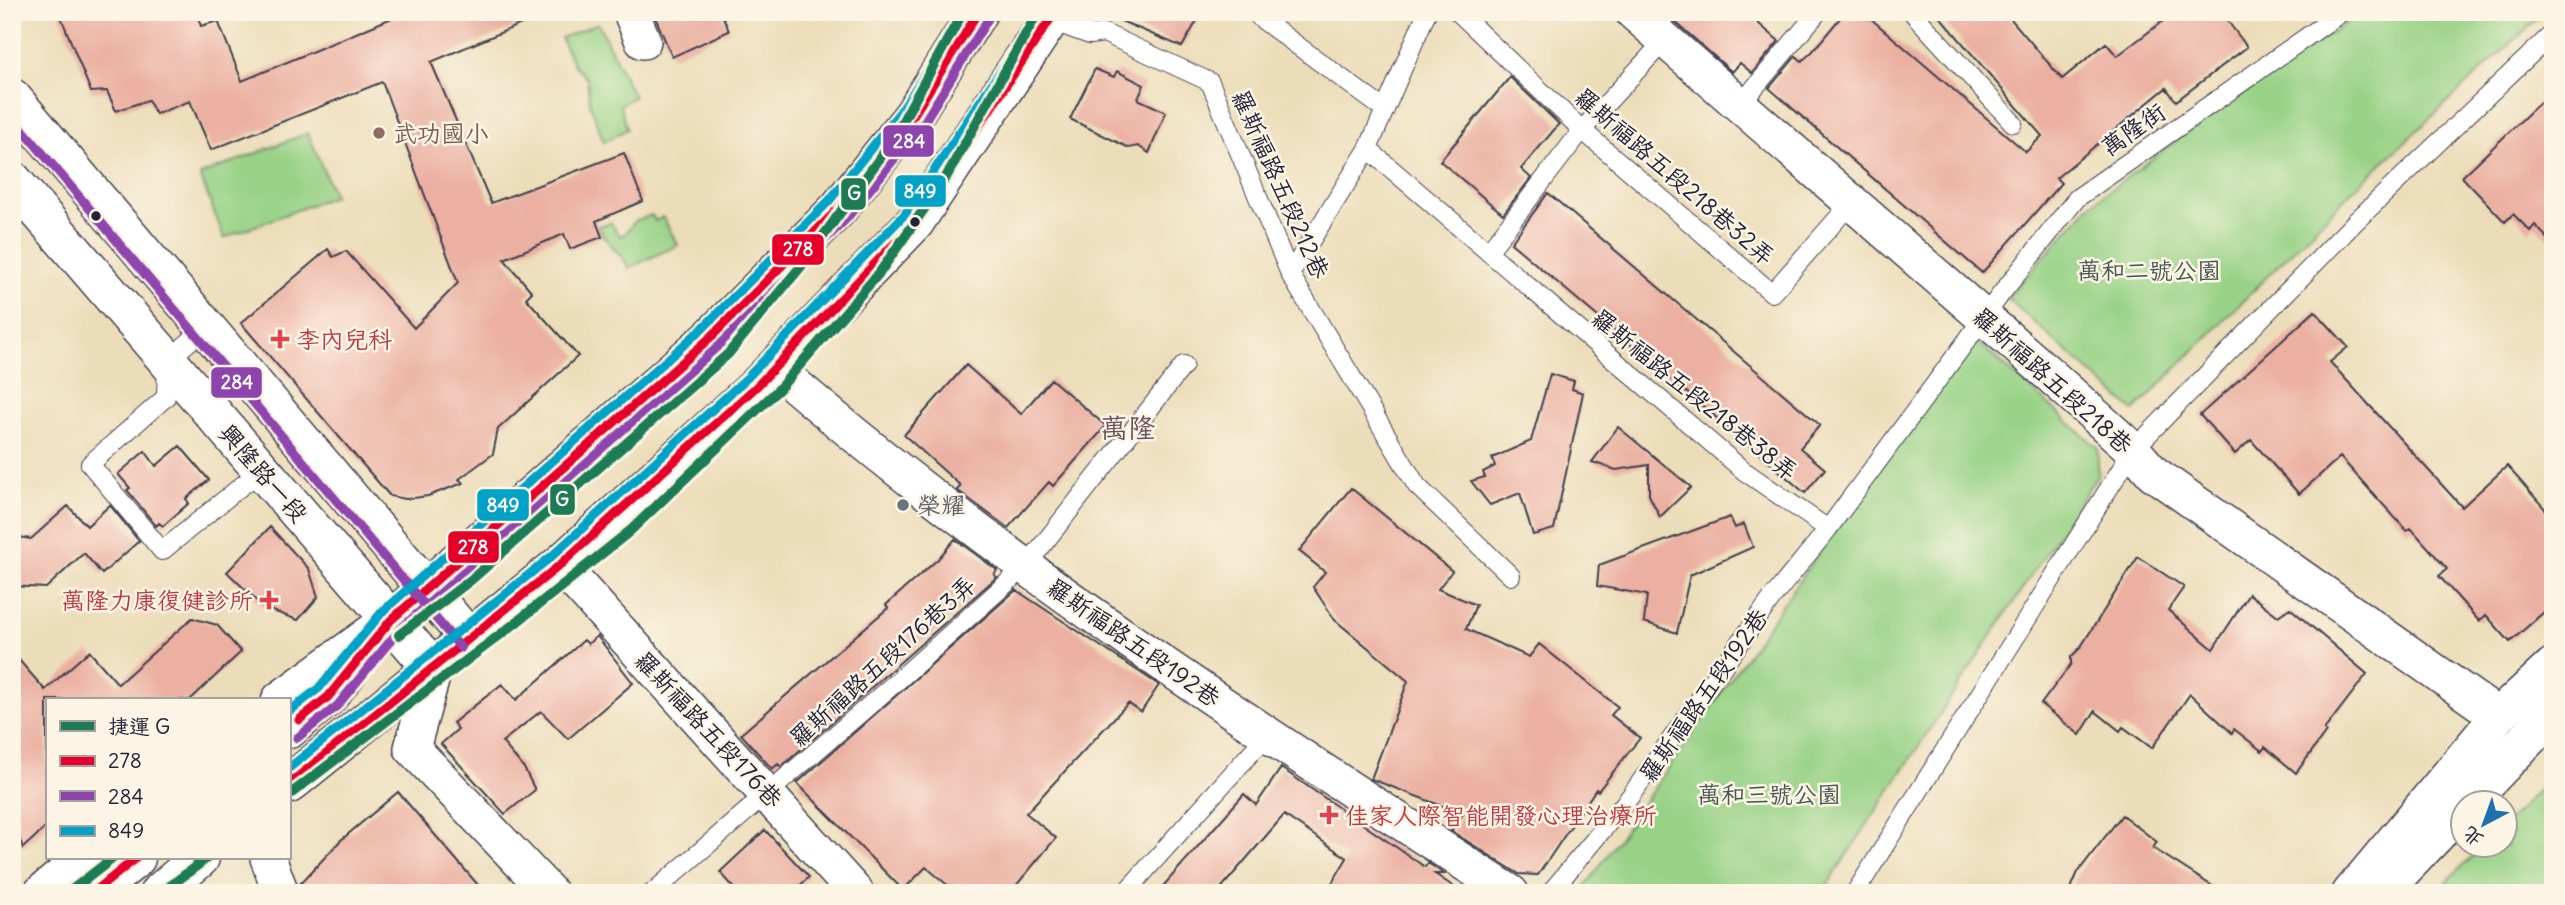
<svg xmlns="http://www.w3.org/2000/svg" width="2565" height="905" font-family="Delius,'LXGW WenKai TC',sans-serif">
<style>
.green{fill:#98d286;stroke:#5d7a60;stroke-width:2}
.building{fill:#ebb0a2}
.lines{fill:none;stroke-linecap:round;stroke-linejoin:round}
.service-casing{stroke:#403e4e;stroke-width:20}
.minor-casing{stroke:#403e4e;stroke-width:38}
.secondary-casing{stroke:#403e4e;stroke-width:41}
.primary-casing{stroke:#403e4e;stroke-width:41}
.trunk-casing{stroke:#403e4e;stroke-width:41}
.service{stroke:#fff;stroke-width:18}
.minor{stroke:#fff;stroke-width:35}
.secondary{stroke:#fff;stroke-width:38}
.primary{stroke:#fff;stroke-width:38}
.trunk{stroke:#fff;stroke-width:38}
.bus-1-casing{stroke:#fcf5e5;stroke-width:14}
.bus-2-casing{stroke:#fcf5e5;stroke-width:14}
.bus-3-casing{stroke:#fcf5e5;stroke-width:14}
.bus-1{stroke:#e4002b;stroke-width:9}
.bus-2{stroke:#8e44ad;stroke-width:9}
.bus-3{stroke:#02a2c7;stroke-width:9}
.metro-1-casing{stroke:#fcf5e5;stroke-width:16}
.metro-1{stroke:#1e7b54;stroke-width:10}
.education-dot{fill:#8d6e63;stroke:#fcf5e5;stroke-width:2.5}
.bus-dot{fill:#22223b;stroke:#fcf5e5;stroke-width:2.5}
.health-dot{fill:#e0444e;stroke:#fcf5e5;stroke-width:2.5}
.worship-dot{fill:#6b7280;stroke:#fcf5e5;stroke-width:2.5}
.labels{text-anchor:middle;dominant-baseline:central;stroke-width:5;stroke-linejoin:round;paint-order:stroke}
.street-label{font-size:24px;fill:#22223b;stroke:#fcf5e5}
.education-label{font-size:24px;fill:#785e54;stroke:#fcf5e5;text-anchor:start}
.park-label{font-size:24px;fill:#455752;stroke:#fcf5e5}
.health-label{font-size:24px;fill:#be3a42;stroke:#fcf5e5;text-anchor:start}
.worship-label{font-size:24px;fill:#5b616d;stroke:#fcf5e5;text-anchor:start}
.quarter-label{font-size:28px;fill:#68545f;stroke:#fcf5e5}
.line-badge{stroke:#fcf5e5;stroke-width:2.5}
.badge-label{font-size:19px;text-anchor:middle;font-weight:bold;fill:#fff}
</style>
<rect width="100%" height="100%" fill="#fcf5e5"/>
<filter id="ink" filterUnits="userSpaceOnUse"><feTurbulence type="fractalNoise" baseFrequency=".0143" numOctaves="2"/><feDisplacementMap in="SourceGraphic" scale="14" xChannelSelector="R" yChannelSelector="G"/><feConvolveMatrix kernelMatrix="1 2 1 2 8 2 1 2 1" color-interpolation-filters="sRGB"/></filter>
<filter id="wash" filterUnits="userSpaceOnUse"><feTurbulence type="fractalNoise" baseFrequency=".00686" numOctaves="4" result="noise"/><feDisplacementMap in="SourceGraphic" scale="28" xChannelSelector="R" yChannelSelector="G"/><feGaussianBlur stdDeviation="1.57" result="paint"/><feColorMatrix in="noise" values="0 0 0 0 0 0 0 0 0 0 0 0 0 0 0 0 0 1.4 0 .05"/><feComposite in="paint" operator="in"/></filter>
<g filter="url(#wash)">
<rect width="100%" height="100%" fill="#ecddba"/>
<path class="green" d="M2362,12H2539L2541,15L2350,193L2134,411L2007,298L2090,205L2189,131Z
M598,23L634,97L620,105L627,129L604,142L590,104L587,79L574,66L561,38Z
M308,133L334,196L224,238L200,175Z
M652,215L655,221L663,217L678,245L629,268C621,252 604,243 598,226L611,223L620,236L625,234L635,221Z
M1974,339L2098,448V474L1822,893H1581L1869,481Z
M2553,776V893H2435L2483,846H2506V823Z"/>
<g id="blocks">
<path class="building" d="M59,12H196L201,26L218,21L242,81L406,12H550L431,62L491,203L624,153L643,201L596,221L602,237L570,249L564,234L504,259L532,292L526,298L578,356L498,429L493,454L459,479L463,483L428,496L406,499L390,496L241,323L328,249L333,257L346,251L414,328L458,283L382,82L211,150L190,101L156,114L148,100L116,111L107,91L91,92Z
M653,12H721L729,31L672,57Z
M1100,12H1202L1182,47Z
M1664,12H1745L1779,41L1752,73L1740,63L1732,72Z
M1845,12H1863L2026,152L2042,136L1936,12H2005L2062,79L2106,43L2117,56L2175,12H2221L2247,47L2176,101L2166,88L2056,178L2061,183L1982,273L1769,88L1796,56L1802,61L1812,52Z
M1095,69L1114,77L1117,71L1144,85L1138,99L1166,112L1149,153L1138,146L1129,148L1070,119Z
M1510,77L1559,124L1521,169L1531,178L1503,214L1440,161Z
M2553,90V244L2535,225L2530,231L2513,214L2505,222L2462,177Z
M1548,193L1820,425L1800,448L1825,469L1805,493L1511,243Z
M2315,311L2348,347L2330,362L2462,507L2507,466L2553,518V604L2510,642L2486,615L2479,621L2439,576L2447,569L2411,528L2407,531L2340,457L2299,494L2251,440L2235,454L2200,415Z
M966,365L1021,414L1051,379L1106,426L1053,486L1049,482L1008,528L957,490L961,486L904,435Z
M1550,374L1574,381L1572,389L1583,393L1554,529L1533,535L1520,493L1490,505L1471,481L1485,477L1483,472L1495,466L1492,458L1531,441Z
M1618,427L1691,487L1660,517L1649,495V465L1616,470L1592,462Z
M180,446L209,480L186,499L189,503L163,526L159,523L156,526L127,490L130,488L118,474L145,451L156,466Z
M1351,488L1452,571L1438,589L1476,605L1466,629L1529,657L1539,644L1618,707L1611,715L1640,738L1598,791L1596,789L1538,875L1519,874L1451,831L1463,814L1371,779L1408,681L1335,620L1313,587L1325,572L1299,551Z
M110,505L139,541L102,574L84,553L46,588L12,586V536L31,539L68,506L87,526Z
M1730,517L1735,528L1744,524L1753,547L1690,575L1677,633L1644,622L1647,595L1597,586L1599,565Z
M270,527L309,569L318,597L298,620L264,608L227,572Z
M955,539L997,570L994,575L997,577L781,767L778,764L772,769L741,734L888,608L886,605L938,559Z
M2138,557L2184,587L2168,610L2213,649L2249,594L2278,616L2290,608L2367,674L2324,730L2326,732L2296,773L2265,747L2262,751L2234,729L2232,733L2190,694L2152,748L2123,727L2120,731L2095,711L2080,735L2041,704L2071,664V657L2080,648Z
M1016,590L1159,685L1141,712L1128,703L1026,813L1056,838L1010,893H957L926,867L903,890L797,783Z
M192,618L217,625L241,652L190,700H47V826L23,848L12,820V652L45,690L89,651L118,684Z
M597,636L633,683L568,739L541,711L502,742L524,768L535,790L505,814L441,744L458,729L453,723L502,684L516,700L584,640L588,644Z
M1281,768L1425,867L1428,863L1444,874H1435L1463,893H1326L1347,858L1284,815L1217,893H1157L1244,794L1256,805Z
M398,792L485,893H301L299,885L340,841Z
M2122,815L2157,842L2153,848L2223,893H2069L2078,872Z
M765,830L809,877L792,893H739L720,872Z"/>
</g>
</g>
<g filter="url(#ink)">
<use href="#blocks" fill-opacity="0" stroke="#403e4e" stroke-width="2"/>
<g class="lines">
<defs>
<path id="service" d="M1458,12L1582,130L1772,293L1852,202
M1912,12L2013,123
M1260,18L1385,110
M1051,21L1090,35L1104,33L1210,82L1290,274L1417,486L1511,576
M1740,105L1818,12
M1368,149L1744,471L1828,529
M1488,252L1582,130L1665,40
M1290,274L1368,149L1427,12
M205,328L167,361L166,397L90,464L162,551L261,470
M652,893L902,677L1026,566L1184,365
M1125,893L1267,735
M1550,893L1629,798L1772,598L1828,529L2001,294L2077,198L2342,12
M1855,893L2133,450L2355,222L2553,33"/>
<path id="minor" d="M631,12L643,41
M1633,12L2050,375L2133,450L2153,473L2498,716
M774,367C1002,565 1258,730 1511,893
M560,565L856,893
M434,670L412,748L550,893
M268,858L281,893
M2350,893L2498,716L2553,665"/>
<path id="secondary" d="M12,98L470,640
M12,180L434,670"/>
<path id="primary" d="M281,700L391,620L712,336L838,209L914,114L978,12
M289,729L328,697L348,672
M289,784L560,565L757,386L915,222L1055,12
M43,893L85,858
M93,893L136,858
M159,893L200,858"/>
<path id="trunk" d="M2465,804L2553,712
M2380,893L2464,805"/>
</defs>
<use href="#service" class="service-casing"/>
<use href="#minor" class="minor-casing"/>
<use href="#secondary" class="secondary-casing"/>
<use href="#primary" class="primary-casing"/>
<use href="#trunk" class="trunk-casing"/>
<use href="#service" class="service"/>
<use href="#minor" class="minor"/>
<use href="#secondary" class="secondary"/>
<use href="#primary" class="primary"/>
<use href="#trunk" class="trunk"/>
<defs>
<path id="bus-1" d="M299,720L328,697L391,620L712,336L838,209L914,114L978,12
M289,784L560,565L757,386L915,222L1055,12
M93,893L136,858"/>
<path id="bus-2" d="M12,117L461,648
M297,738L337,706L400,629L720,345L847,218L924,122L988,19"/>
<path id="bus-3" d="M291,710L319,688L383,611L704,327L829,201L904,107L963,12
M289,768L552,556L748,377L905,214L1040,12"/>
</defs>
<use href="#bus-1" class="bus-1-casing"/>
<use href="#bus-2" class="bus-2-casing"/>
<use href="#bus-3" class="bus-3-casing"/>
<use href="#bus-1" class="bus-1"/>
<use href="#bus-2" class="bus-2"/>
<use href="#bus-3" class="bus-3"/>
<defs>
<path id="metro-1" d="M399,635L472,579L728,354L803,264L890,144L963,12
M289,795L513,625L630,531L779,389L880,272L945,179L1038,12
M68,893L113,858
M161,893L207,858"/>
</defs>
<use href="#metro-1" class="metro-1-casing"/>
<use href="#metro-1" class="metro-1"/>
</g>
</g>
<circle class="education-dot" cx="379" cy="133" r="7"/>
<g class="bus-dot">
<circle cx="96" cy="216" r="6"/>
<circle cx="915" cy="222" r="6"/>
</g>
<g class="health-dot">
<path d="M276.5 328.5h7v7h7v7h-7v7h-7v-7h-7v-7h7z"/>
<path d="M265.5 589.5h7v7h7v7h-7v7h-7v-7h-7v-7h7z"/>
<path d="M1325.5 804.5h7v7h7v7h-7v7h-7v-7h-7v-7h7z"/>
</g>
<circle class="worship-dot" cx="903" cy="505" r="7"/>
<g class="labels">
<g class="street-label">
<text transform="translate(2133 129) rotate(-35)">萬隆街</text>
<text transform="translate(1675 176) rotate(41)">羅斯福路五段218巷32弄</text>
<text transform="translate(1281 184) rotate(66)">羅斯福路五段212巷</text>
<text transform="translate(2053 380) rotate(42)">羅斯福路五段218巷</text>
<text transform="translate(1695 394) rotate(39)">羅斯福路五段218巷38弄</text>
<text transform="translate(264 473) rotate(49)">興隆路一段</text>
<text transform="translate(1134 642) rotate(35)">羅斯福路五段192巷</text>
<text transform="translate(882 661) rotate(-42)">羅斯福路五段176巷3弄</text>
<text transform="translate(1703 695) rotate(-55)">羅斯福路五段192巷</text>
<text transform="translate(709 729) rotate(47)">羅斯福路五段176巷</text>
</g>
<g class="education-label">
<text x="393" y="133">武功國小</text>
</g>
<g class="park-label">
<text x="2149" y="270">萬和二號公園</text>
<text x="1769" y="794">萬和三號公園</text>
</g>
<g class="health-label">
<text x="296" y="339">李內兒科</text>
<text x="253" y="600" text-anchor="end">萬隆力康復健診所</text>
<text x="1345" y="815">佳家人際智能開發心理治療所</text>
</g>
<g class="worship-label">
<text x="917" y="505">榮耀</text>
</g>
<g class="quarter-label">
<text x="1128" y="428">萬隆</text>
</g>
</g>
<g class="line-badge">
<rect x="882" y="124" width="53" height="34" rx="7" fill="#8e44ad"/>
<rect x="894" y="174" width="53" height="34" rx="7" fill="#02a2c7"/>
<rect x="840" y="177" width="27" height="34" rx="7" fill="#1e7b54"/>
<rect x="771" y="233" width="54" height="33" rx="7" fill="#e4002b"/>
<rect x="210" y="366" width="53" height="33" rx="7" fill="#8e44ad"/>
<rect x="549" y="483" width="27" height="33" rx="7" fill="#1e7b54"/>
<rect x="476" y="488" width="54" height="34" rx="7" fill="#02a2c7"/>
<rect x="447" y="530" width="53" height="34" rx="7" fill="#e4002b"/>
</g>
<g class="badge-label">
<text x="909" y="148">284</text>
<text x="920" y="198">849</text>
<text x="854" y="200">G</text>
<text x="798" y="256">278</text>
<text x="237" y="389">284</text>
<text x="562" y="506">G</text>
<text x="503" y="512">849</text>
<text x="473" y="554">278</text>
</g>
<rect width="2565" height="905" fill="none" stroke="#fcf5e5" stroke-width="42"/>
<rect x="46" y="698" width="245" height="161" fill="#fcf5e5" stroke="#a5a1a1" stroke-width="2"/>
<rect x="60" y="721" width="35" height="10" fill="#1e7b54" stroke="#a5a1a1" stroke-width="2"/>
<text x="108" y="734" font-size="21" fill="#22223b">捷運 G</text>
<rect x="60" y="756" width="35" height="10" fill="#e4002b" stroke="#a5a1a1" stroke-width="2"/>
<text x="108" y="768" font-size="21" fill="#22223b">278</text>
<rect x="60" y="791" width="35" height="10" fill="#8e44ad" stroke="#a5a1a1" stroke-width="2"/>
<text x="108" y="804" font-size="21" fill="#22223b">284</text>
<rect x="60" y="826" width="35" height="10" fill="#02a2c7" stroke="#a5a1a1" stroke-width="2"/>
<text x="108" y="838" font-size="21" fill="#22223b">849</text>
<g transform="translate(2484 824) rotate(221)"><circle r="33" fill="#fcf5e5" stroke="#a5a1a1" stroke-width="2"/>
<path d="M0-5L12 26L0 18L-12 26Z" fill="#1f6fb2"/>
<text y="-10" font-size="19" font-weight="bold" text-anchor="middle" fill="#22223b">北</text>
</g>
</svg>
